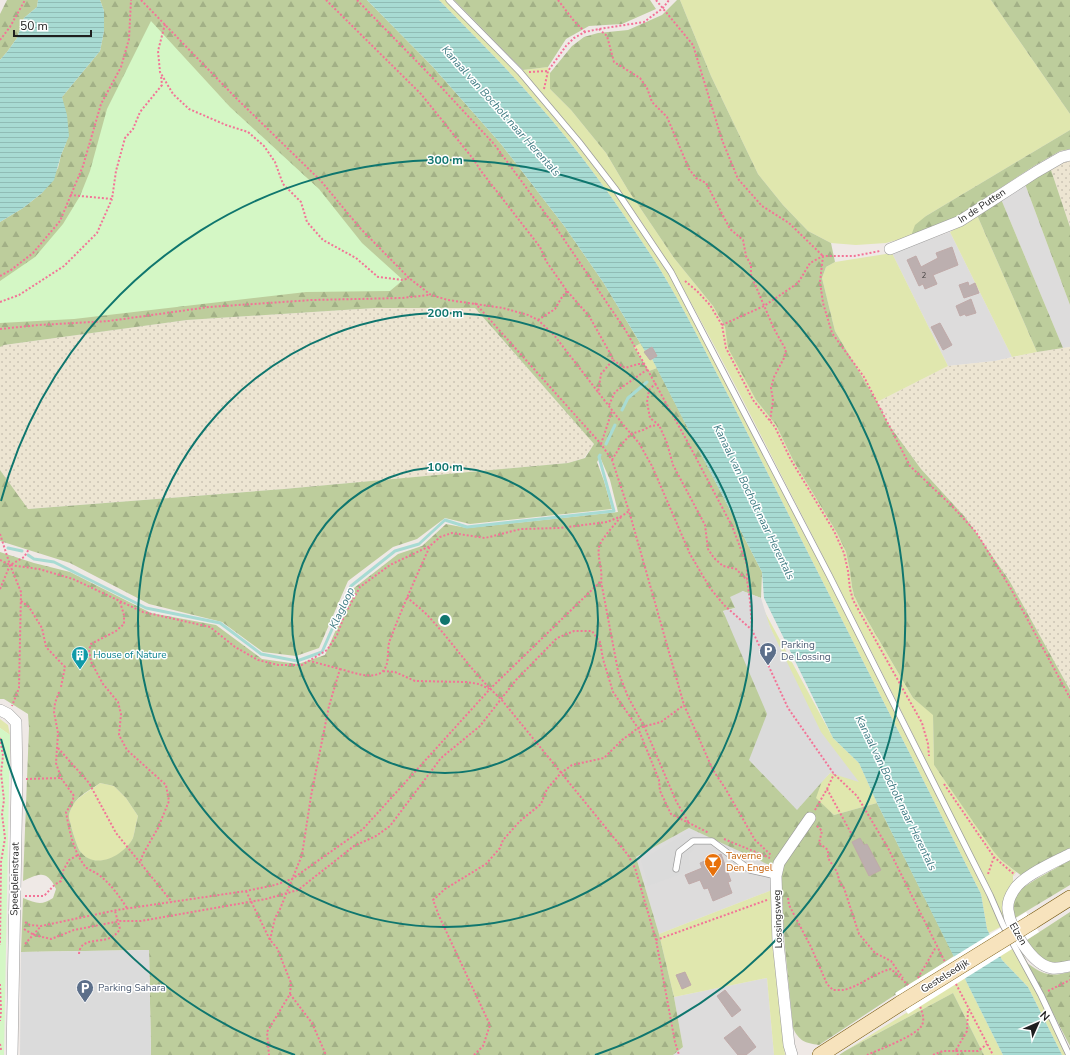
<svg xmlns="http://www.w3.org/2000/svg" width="1070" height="1055" font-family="'Nunito Sans',sans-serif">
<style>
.residential{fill:#dddcdc}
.farmland{fill:url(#farmland-dots)}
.grass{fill:#e0e7ae}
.forest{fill:url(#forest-firs);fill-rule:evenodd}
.park{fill:#d4f7c5}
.parking{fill:#dbdbdb}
.water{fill:url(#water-rules)}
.pier{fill:#fff}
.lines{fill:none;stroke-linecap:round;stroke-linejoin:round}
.stream{stroke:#a8dbd3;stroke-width:3}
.building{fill:#bcafaf;stroke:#c0aaa9}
.service-casing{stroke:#9c9c9c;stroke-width:7}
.minor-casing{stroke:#9c9c9c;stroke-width:12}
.secondary-casing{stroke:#72550a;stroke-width:16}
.path{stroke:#f37397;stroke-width:2;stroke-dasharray:2 2;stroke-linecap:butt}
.service{stroke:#fff;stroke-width:5.5}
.minor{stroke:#fff;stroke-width:11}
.secondary{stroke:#f7e3bd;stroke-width:15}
.secondary-bridge-casing{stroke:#72550a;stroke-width:16;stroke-linecap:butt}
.secondary-bridge{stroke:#f7e3bd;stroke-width:15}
.ring{fill:none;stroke:#0f766e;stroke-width:2}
.labels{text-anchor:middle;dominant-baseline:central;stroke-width:3;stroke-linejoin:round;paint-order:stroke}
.number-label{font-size:8px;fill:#464343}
.street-label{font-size:10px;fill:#1f1f1f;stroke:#fff}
.service-label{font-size:10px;fill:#4e5e75;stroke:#fff;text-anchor:start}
.culture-label{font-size:10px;fill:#0d838f;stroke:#fff;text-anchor:start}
.food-label{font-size:10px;fill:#c56008;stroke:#fff;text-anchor:start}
.water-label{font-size:11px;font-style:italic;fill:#407c84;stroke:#fff}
.centre{fill:#0f766e;stroke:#fff;stroke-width:2}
.ring-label{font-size:12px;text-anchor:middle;font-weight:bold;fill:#0f766e;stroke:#fff;stroke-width:3;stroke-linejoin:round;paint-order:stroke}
</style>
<defs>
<pattern id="farmland-dots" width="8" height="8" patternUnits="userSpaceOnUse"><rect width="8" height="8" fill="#ede5d2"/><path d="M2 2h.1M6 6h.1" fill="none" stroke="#cbc4b4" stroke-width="1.8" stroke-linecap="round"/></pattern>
<pattern id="forest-firs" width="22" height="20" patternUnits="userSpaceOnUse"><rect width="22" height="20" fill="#bdcd9c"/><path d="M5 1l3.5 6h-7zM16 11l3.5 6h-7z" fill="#a2b086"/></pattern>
<pattern id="water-rules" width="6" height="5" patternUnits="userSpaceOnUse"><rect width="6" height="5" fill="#a8dbd3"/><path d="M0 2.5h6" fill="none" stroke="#90bcb5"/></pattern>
</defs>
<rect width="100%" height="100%" fill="#efe9e6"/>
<path class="residential" d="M1025,184L1070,305V347L1063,348L1001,199Z
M950,232L1012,357L995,361L948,366L892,253Z
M689,828L772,865V890L659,934L636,857Z
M767,978L774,1055H673L683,1047L674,997Z"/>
<path class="farmland" d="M1070,159V227L1050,167Z
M375,308H475L594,444L584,458L568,463L284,489L27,509L0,470V347L4,345L187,320Z
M1070,347V690L1009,580L965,517L921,469L889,425L877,402L948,366L995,361L1037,352Z"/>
<path class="grass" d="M439,0H446L519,75L546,106L593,163L624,205L669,272L726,379L859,640L1002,926L989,933L987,929L981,894L729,397C706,353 684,308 658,266C621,209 581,152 535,101C505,66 471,33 439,0Z
M680,0H991L1070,114V130L926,216L911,236L886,243L856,245L831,243L808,231L783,205L758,174L711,76Z
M548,67L550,73V89L571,110L606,153L628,190L674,258L713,306L725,327L729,348L756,400L776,425L793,460L837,533L846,552L850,570L852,587L854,595L859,606L913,698L933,714L934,765L1001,860L1016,872L1013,876V884L1004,897L1005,922C941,789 875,658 808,527C777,467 747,407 715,347C700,320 686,292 670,266C628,197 578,134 524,74L523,70Z
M977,215L1037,352L1012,357L950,232Z
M892,253L948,366L877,402L835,331L822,278L826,267L835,262Z
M641,343L652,347L657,356L652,359L657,368L649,371L634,347Z
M760,603L833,738L859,763L877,803L834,815L815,798L822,781L830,773Z
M0,719L8,725L10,735L0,728Z
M100,783L114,786L126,798L138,816C136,823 135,831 133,838C125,856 94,872 80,851C77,847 69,821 69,816C69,812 73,805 75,802C82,794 93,789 100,783Z
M772,890L776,976L785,1055H774L767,978L674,997L659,934Z
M1018,945L1035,977L1030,979L1067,1055H1062L1028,987L1002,960L1000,956Z
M964,977L1003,1055H984L953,993L845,1051Z"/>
<path class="forest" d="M7,0H38L37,7L24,18L17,38L7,52L0,60V14Z
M100,0H367L433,67L501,144L565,227L603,282L645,351L641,343L634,347L649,371L657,368L762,572L761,598L742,591L735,608L723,611L822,781L816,798L834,815L877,803L954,956L819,1045C805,1043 799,1041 793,1028L785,947L780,870L689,828L636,857L659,934L674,997L683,1047L673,1055H151L149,950L21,952L23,898C36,903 41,906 53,898L56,889C47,870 40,873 23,881L29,728L28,714L4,699H0V552L34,563L70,572L151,613L216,625L262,659L298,664L325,655L354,588L398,554L422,546L446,524L467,528L618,512L610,480L600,457L597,462L604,481L612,509L470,524L445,518L417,539L393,547L348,581L319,648L296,656L263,652L222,622L149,604L70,563L0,541V470L28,509L284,489L568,463L585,458L594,444L475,308H375L187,320L4,345L0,347V222L23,208L42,193L58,168L61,155L66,143L63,105L62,97L100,51L104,31V11ZM100,783L114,786L126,798L138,816C136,823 135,831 133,838C124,856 94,871 80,851C77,847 69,821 69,816C69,812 73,805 75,802C81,794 92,789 100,783Z
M454,0H650L656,9L622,24L589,26L566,39L548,67L523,70Z
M677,0H680L711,76L758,174L783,205L808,231L831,243L835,262L826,267L822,278L835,331L877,402L889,425L921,469L965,517L1009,580L1070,690V850L1023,877L1001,860L994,852L934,765L933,715L913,698L859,606L854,595L852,587L850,571L846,552L837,533L793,460L776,425L756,400L728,348L725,327L713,306L674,258L628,190L606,153L571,110L550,89V73L572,46L584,37L598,33L628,30L662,15Z
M991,0H1070V114Z
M1070,130V149L1060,151L1034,166L955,218L911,236L915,225L926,216Z
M1050,167L1070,227V305L1025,184Z
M1001,199L1063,348L1037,352L977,215Z
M1070,860V885L1015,918C1014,911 1012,902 1015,896C1021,885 1058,868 1070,860Z
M1070,912V962C1060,964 1047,963 1038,957C1033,953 1030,945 1027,940Z
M1027,963C1044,975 1049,977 1070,972V1046Z
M953,993L984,1055H839L845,1051Z"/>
<path class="park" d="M151,21L230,107L319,189L362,243L403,280L390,291L306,292L74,319L0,323V281L35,257L63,224L80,196L90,171L107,109Z
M0,728L10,735L4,1055H0Z"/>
<path class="parking" d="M743,591L761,598L770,627L821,732L859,782L830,773L797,810L749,760L767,714L723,611L735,608L730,597Z
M688,832L700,841L689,854L690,871L648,886L641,860Z
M149,950L151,1055H20L21,952Z"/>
<path class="water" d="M38,0H100L104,11V31L100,51L62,97L67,115L69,136L61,155L54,180L42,193L23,208L0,222V60L7,52L17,38L24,18L37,7Z
M367,0H439C471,33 505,66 535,101C581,152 621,209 658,266C684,308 706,353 729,397L981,894L987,929L1002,960L1028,987L1062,1055H1003L877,803L859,763L833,738L764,598L762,572L652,359L657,356L652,348L645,351L603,282L565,227L501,144L433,67Z"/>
<path class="pier" d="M1026,912L1039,932L908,1014L895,993Z"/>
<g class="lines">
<path class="stream" d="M622,410L628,398L647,382
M606,444L615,425
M8,548L22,551
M28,555L34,559L54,562L146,608L220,623L261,654L297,661L322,652L351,586L395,551L419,544L445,520L467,527L614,511L599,457L600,455"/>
</g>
<path class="building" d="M952,247L958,265L933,275L937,284L925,289L923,284L919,286L907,260L916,256L921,267L938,258L936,253Z
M968,282L969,286L975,283L979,293L964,298L959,285Z
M971,299L976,313L966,316L965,314L960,316L956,306Z
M940,323L952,345L943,350L931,327Z
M652,347L657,356L650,360L644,352Z
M860,838L864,845L867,844L881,870L869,876L852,842Z
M721,854L731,881L728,882L732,893L713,901L708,888L704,889L700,880L689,884L685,875L702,868L700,863Z
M685,972L691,985L682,989L676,975Z
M725,990L741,1010L732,1017L717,996Z
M740,1026L756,1047L746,1055H738L724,1038Z"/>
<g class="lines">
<defs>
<path id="service" d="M449,0L520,72L579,142L616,190L671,272L829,575L990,895L1003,925L1041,995L1069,1055
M676,869L679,852L693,841H712L750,870L776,876"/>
<path id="minor" d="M890,249L960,221L1036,172L1062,157L1070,155
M0,710L8,714L16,722L17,780L12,1055
M1070,854C1055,862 1022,876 1014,890C1010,896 1007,903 1008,910C1010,928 1032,965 1052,968C1057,969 1065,967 1070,966
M792,1055L789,1045L778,942L776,876L779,863L810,818"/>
<path id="secondary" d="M1032,922L1070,898
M820,1055L901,1003"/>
</defs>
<use href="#service" class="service-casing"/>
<use href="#minor" class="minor-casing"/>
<use href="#secondary" class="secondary-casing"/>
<path class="path" d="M141,0L234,96L321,181L360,228L409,278L431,295L448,300L503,308L528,315L538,320L554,335L625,427L639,443L652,466L690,554L710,588L724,605L752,630
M326,0L421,94L474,160L481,171L540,247L546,261L567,291L589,316L610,353L613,360L601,374L598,393
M357,0L428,73L494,144L559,232L626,331L686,439L732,526L747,565V580L750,600L752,630L788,708L834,774L857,796L888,848L945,962
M558,0L574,21L585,32
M656,0L693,45L722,140L738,179L762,206L789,223L823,256
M165,24L158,51L160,72L173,94L189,109L226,125L248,132L264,146L275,162L283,184L301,202L307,222L323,240L356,258L378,277L403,280L409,278
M599,29L607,36L614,62L640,78L647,88L652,102L667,117L689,169L696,178L706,183L730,229L743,240L746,256L751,265V275L774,329L786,350L784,358L774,377L771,388L773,400L770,421
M0,40L10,27L25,0
M529,72L548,71
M544,89L548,71L566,46L574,38L585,32L599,29L644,22L663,8L669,0
M70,195L112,199L116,171L125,138L133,129L140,112L162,85L161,75
M823,256L820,282L823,303L832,333L864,377L910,466L951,505L976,532L1011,589L1070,698
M0,276L11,270L33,253L60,221L83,166L101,104L121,67L129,39L131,0
M685,281L697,291L710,305L722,325L726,348L753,400L775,427L791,460L834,531L844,553L848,571L850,589L853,600L922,723L928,744L929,756
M0,302L19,295L64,266L97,233L112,199
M475,303L601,444L612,460L629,511L684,705L713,770L725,788L755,840L772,856
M538,320L555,309L562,297L567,291
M722,325L764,306L798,283L810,263L823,256H854L880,251
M0,329L39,325L109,321L209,307L312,300L402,298L429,295
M613,360L625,368L638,364H644
M656,383L649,390L647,402L650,418L659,425
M609,405L615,392L648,369
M601,444L612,411
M612,460L621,445L631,434L643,430L651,426L659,425L667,443L673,465L705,525L708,549L714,558L723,566L736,569L747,580
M621,517C616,523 601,539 599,547C597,557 603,570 601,581L618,671L628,697L644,726L676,801L689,823
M0,534L10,565L21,592L19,688L12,706
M0,560L10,565L39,569L73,579L143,612L210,627L235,647L258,660L278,665H302L327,650L337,635L345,614L360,587L390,565L430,546L440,537L452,533L485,538L521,529L560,528L607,522L622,516L629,511
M0,589L10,565L24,557L29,549
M407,597C414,604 423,610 430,618C454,644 474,675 501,699L628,855L635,868L656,940L675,1042L679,1055
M21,601L29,607L42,628L46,647L65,667L61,687
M120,602L124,615V624L116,631L91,644L89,650L91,662L103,684L118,702L121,714L119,735L127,750L166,785L169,801L158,828L143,854L140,863
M340,669C352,672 371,680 382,672C391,664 386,649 390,640C402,608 416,577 430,546
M383,671L395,672L415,681L466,682L479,684L489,689
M59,692L55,703L54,712L58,733L56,763L61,778L74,796L71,805L66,812C69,829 73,850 84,865C87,870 94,871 99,875C111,884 119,896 127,908
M0,738L3,756L1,773L4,800L2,814L5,838L1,862L0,945
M58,748L89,783L116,833L172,902
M26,779L61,778
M944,784L994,857L1015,875
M827,789L851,833
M815,810L827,789L834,774
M817,826L822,831L819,843L828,850V858L837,872L840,883L844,888L859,934L875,953L891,961L903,978
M724,839L770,858
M988,874L994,857
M246,891L270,940L277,948L291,983L290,994L267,1032L269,1055
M25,896H44C50,890 53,885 61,881L63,871L69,860L78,855
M788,898L789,905L811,947L827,984L833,990C836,990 840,990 843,990C859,987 874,973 891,969L908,985
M25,922L30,925L41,926L117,910L246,891L275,885L292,879L363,829L490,689L601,581
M24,929L34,935L51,939L74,930L120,921H141L266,899L298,890L354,846L376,836L390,826L441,758L480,726L516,680L557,638L574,631H592L600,642L603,659L613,692L638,728L659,780L660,791L671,814L709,833
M270,940L275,918L280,909L302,855L311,796L329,706L340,669L310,661
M656,940L767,900
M25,944L41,926
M79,954C80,939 96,942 107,939C113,937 117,934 120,929L115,911
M918,978L936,947
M0,984L1,1011L0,1021
M956,984L993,1055
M1048,991L1070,980
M290,994L312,1023L326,1055
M0,1044L1,1050
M956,1050L967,1031L968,1009
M956,1050L958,1055
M474,1055L483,1046L490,1025L439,916L433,900L445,889L486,864L500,848L503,840L520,821L541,804L547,789L561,773L572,765L604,758L622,740L638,728L661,722L684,705
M867,1055C878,1050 918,1035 922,1025C925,1019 922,1012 920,1006
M933,1055L943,1051H978L987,1044"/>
<use href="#service" class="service"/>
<use href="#minor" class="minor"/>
<use href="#secondary" class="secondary"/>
<defs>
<path id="secondary-bridge" d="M901,1003L1032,922"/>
</defs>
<use href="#secondary-bridge" class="secondary-bridge-casing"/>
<use href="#secondary-bridge" class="secondary-bridge"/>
</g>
<g class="ring">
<circle cx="445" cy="620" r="153"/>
<circle cx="445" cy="620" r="307"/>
<path d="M295 1055A460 460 0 0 1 1 739M1 501A460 460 0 1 1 595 1055"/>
</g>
<defs>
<symbol id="parking-pin" viewBox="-11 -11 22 30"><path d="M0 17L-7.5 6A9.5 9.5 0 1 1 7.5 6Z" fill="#5c6f8a" stroke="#fff"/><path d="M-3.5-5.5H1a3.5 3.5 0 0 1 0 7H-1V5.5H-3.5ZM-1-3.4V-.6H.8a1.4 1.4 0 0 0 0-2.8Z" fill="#fff"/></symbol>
<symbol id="building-pin" viewBox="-11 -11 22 30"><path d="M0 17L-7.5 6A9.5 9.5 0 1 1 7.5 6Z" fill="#0f9aa8" stroke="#fff"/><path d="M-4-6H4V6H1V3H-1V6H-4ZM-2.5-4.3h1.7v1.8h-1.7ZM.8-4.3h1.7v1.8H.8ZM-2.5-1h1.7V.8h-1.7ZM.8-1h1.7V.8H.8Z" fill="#fff"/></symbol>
<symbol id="bar-pin" viewBox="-11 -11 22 30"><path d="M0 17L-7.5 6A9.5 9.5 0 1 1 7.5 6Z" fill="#e8710a" stroke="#fff"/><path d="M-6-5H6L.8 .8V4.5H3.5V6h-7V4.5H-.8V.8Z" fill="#fff"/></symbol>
</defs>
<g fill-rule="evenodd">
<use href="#parking-pin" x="758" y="641" width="20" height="27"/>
<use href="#building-pin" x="70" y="645" width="20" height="27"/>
<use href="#bar-pin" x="703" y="852" width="20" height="27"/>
<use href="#parking-pin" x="75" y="978" width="20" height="27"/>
</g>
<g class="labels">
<g class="number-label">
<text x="924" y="275">2</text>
</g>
<g class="street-label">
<text transform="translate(982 206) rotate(-33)">In de Putten</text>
<text transform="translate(15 879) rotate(-89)">Speelpleinstraat</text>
<text transform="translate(778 919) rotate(-92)">Lossingsweg</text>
<text transform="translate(1018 934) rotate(60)">Elzen</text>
<text transform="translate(945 976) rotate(-32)">Gestelsedijk</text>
</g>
<g class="service-label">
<text x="781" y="645">Parking<tspan x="781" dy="12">De Lossing</tspan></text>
<text x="98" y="988">Parking Sahara</text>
</g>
<g class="culture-label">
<text x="93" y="655">House of Nature</text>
</g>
<g class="food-label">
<text x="726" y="856">Taverne<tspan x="726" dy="12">Den Engel</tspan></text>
</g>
<g class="water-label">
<text transform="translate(501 111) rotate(48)">Kanaal van Bocholt naar Herentals</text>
<text transform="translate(754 502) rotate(64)">Kanaal van Bocholt naar Herentals</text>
<text transform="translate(342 608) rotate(-65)">Klagloop</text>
<text transform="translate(896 793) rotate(64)">Kanaal van Bocholt naar Herentals</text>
</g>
</g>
<circle cx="445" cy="620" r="6" class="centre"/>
<g class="ring-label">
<text x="445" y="164">300 m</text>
<text x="445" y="317">200 m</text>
<text x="445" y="471">100 m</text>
</g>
<g transform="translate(1038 1023) rotate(45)" stroke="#ffffff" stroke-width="3" paint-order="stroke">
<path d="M0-3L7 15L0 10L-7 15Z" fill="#1f1f1f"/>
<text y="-6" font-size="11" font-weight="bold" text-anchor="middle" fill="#1f1f1f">N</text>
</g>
<path d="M14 30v6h77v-6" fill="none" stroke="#1f1f1f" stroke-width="2"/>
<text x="20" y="30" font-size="12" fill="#1f1f1f" stroke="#ffffff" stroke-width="3" paint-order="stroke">50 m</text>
</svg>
